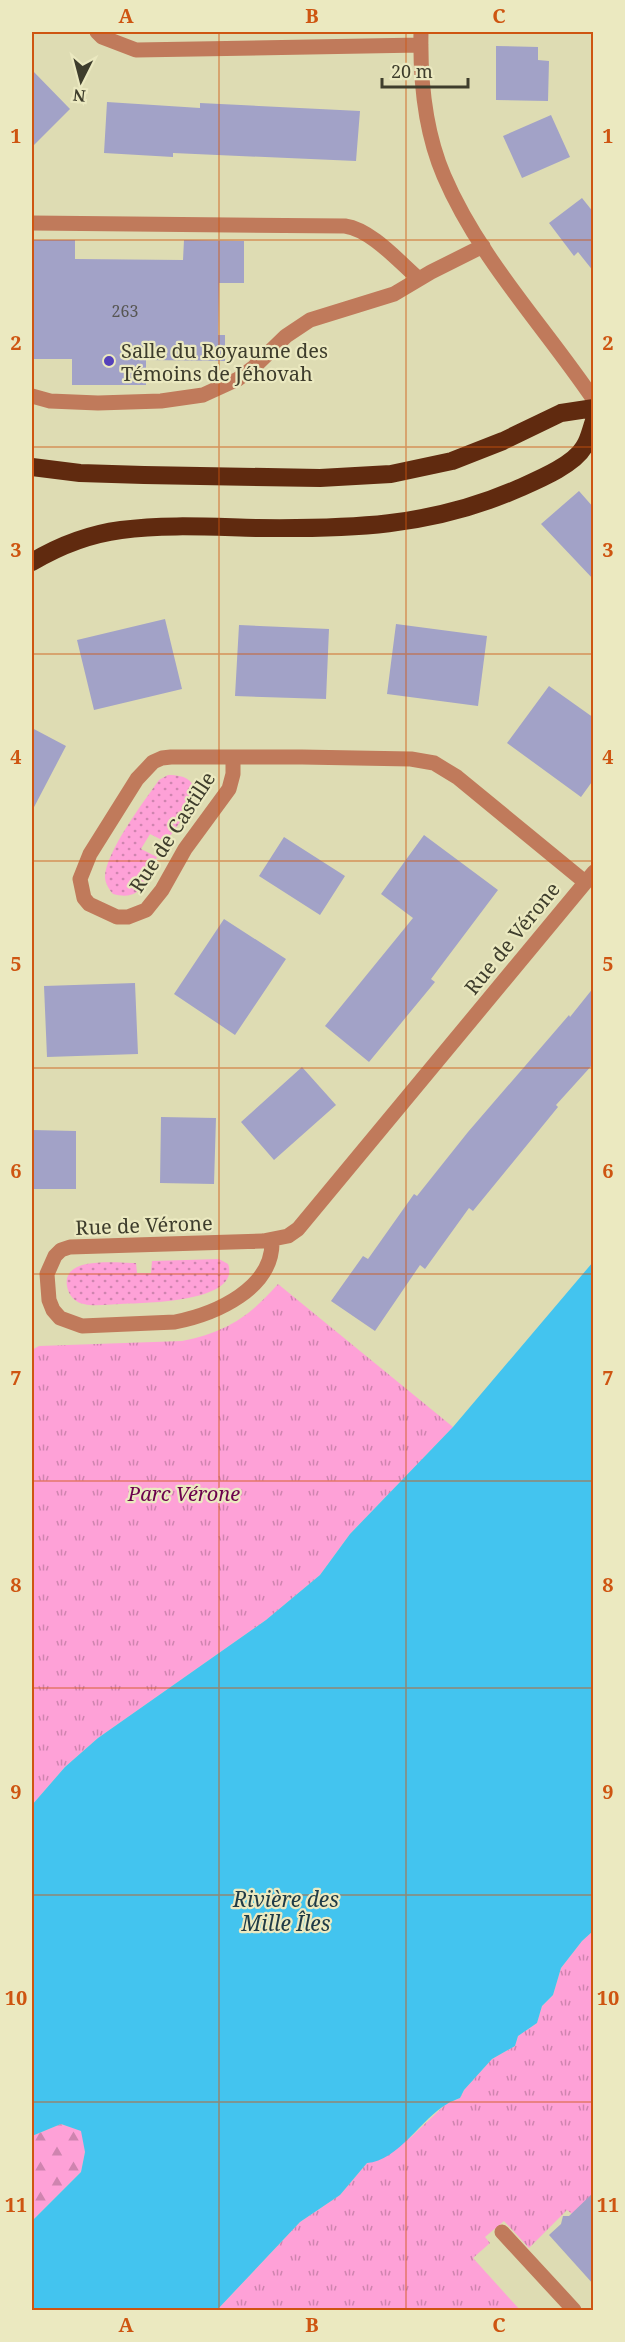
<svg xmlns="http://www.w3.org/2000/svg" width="625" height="2342" font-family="'Noto Serif',serif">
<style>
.grass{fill:url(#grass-dots)}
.forest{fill:url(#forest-firs)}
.park{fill:url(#park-tufts)}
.water{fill:#43c4ef}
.building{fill:#a2a2c7}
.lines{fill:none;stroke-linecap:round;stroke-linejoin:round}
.minor{stroke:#c07a5b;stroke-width:15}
.highway{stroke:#602a0f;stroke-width:18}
.grid{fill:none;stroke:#ce5511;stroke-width:1.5;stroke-opacity:0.55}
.poi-dot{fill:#5542ba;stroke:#ebe9c0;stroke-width:2}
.labels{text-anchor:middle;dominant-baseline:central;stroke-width:4.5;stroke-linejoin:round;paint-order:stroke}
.number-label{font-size:16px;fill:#575653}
.poi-label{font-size:20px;fill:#3e3d2c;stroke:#ebe9c0;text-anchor:start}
.street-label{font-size:20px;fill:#3e3d2c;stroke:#ebe9c0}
.park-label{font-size:20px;font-style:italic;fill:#6b004c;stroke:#ebe9c0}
.water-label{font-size:21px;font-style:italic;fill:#203b46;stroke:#ebe9c0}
.neatline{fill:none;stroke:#ce5511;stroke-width:2}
.grid-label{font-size:20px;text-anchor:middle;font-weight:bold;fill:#ce5511}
</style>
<defs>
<pattern id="grass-dots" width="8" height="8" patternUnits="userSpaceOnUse" patternTransform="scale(1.5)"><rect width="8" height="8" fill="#fea1d7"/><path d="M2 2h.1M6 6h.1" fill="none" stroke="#cf84af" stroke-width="1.8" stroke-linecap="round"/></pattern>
<pattern id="forest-firs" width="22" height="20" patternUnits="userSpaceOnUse" patternTransform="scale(1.5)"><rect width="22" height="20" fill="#fea1d7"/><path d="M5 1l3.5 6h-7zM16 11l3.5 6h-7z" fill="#cf84af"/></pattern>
<pattern id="park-tufts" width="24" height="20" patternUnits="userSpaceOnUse" patternTransform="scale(1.5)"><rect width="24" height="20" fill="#fea1d7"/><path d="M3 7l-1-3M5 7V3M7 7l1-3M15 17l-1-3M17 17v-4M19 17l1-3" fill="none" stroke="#cf84af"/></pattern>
</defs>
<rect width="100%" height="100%" fill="#dedcb3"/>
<path class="grass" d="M168,775C220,775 179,823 166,842L150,834L141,849L157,857C147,879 143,902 113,894C109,889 106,885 105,878C104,854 145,800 159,780Z
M219,1259L228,1264C242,1303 142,1303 121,1304C109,1304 95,1307 84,1304C77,1303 70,1297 68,1290C57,1255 116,1263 136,1263L137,1273H151L152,1261Z"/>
<path class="forest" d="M61,2124L82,2131L85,2152L81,2172L32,2221V2136Z"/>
<path class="park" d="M278,1284L453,1427L350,1534L320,1575L266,1620L98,1738L65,1767L32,1805V1350L39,1346L182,1341C226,1332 249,1317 278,1284Z
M593,1931V2206L572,2214L567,2210L529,2248L504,2221L485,2237L490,2243L473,2258L520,2310H217L300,2222L340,2195L367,2163L411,2137L446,2104L460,2098L464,2090L492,2059L515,2046L518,2036L537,2023L542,2006L553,1995L561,1968L582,1941Z"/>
<path class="water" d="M593,1262V1931L582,1941L561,1968L553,1995L542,2006L537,2023L518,2036L515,2046L492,2059L464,2090L460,2098C456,2100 451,2101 447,2104C422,2118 398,2161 367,2163L340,2195L300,2222L217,2310H32V2221L81,2172L85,2152L81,2131L61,2124L32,2136V1805L65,1767L98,1738L266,1620L320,1575L350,1534L453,1427Z"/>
<path class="building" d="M496,46L538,47V60L549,61L548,101L496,100Z
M32,70L70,109L32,147Z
M107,102L200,108V103L360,111L356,161L173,153V157L104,153Z
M551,115L570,157L522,178L503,136Z
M582,198L594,213V272L578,252L574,256L549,223Z
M32,240H75V259L183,260L184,240L244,241V283H219L218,335H225V361L146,360V385H72V359H32Z
M579,491L594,508V580L541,524Z
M165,619L182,689L94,710L77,640Z
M396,624L487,636L478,706L387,694Z
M239,625L329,629L326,699L235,696Z
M549,686L594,718V779L581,797L507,743Z
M32,728L66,746L32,811Z
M424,835L498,890L431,979L435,982L369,1062L325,1026L413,918L381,894Z
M284,837L345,876L320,915L259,876Z
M224,919L286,959L235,1035L174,994Z
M135,983L138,1054L47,1057L44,986Z
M594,987V1063L556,1105L558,1107L473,1211L469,1208L425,1269L420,1265L375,1331L331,1301L363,1256L368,1259L414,1194L417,1196L468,1132L569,1015L570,1017Z
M302,1067L336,1105L274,1160L241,1122Z
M161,1117L216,1118L214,1184L160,1183Z
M32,1130L76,1131V1189H32Z
M594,2192V2285L549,2235L561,2224L563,2216H569Z"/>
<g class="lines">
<path class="minor" d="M97,32L102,37L136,50L421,45
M421,32C420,79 425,132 444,176C479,258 544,326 594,400
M32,223L345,226C372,230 399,262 419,279
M32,396L50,401L98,403L161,401L203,395L238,379L254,367L286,336L310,320L394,294L431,272L483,246
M233,757V774L229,789L185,849L162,890L146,910L128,917H117L89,904L84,898L80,879L90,854L137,779L153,762L162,758L171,757H302L411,759L434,763L457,777L585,882
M272,1240C274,1289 215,1314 175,1322L82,1326L60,1318L53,1310L49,1300L47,1274L55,1256L61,1250L70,1247L263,1241L288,1236L298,1229L594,872
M502,2232L574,2310"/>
<path class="highway" d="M32,467L80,473L144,475L320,478L391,474L452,461L503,441L561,413L594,408
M32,562C59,546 90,534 121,530C166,524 212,527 257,528C350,529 429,527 515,490C535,481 573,466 584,447C589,440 591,429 594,421"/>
</g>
<path class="grid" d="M219,32V2310M406,32V2310M32,240H594M32,447H594M32,654H594M32,861H594M32,1068H594M32,1274H594M32,1481H594M32,1688H594M32,1895H594M32,2102H594"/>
<circle class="poi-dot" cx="109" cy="361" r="6"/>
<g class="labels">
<g class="number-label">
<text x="125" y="311">263</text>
</g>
<g class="poi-label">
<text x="121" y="350">Salle du Royaume des<tspan x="121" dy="23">Témoins de Jéhovah</tspan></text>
</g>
<g class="street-label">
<text transform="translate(172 832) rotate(-57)">Rue de Castille</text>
<text transform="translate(512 938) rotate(-51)">Rue de Vérone</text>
<text transform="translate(144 1225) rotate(-2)">Rue de Vérone</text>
</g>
<g class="park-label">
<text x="184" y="1493">Parc Vérone</text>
</g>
<g class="water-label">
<text x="286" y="1899">Rivière des<tspan x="286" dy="24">Mille Îles</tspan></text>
</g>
</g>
<rect width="625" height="2342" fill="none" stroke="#ebe9c0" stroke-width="66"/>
<g transform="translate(81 81) rotate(186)" stroke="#ebe9c0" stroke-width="4.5" paint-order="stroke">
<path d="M0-4.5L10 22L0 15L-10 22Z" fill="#3e3d2c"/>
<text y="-9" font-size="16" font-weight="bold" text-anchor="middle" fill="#3e3d2c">N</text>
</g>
<path d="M382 78v9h86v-9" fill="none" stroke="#3e3d2c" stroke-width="3"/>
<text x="391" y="78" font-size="18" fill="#3e3d2c" stroke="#ebe9c0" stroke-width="4.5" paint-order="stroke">20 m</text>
<rect x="33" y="33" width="559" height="2276" class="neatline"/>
<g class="grid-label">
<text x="126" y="23">A</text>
<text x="312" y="23">B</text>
<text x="499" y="23">C</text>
<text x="16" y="143">1</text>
<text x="608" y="143">1</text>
<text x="16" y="350">2</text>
<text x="608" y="350">2</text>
<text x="16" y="557">3</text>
<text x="608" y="557">3</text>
<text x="16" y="764">4</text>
<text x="608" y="764">4</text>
<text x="16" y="971">5</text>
<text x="608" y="971">5</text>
<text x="16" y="1178">6</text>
<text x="608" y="1178">6</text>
<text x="16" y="1385">7</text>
<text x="608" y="1385">7</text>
<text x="16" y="1592">8</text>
<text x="608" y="1592">8</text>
<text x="16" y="1799">9</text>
<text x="608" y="1799">9</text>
<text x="16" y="2005">10</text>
<text x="608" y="2005">10</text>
<text x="16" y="2212">11</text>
<text x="608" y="2212">11</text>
<text x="126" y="2332">A</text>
<text x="312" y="2332">B</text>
<text x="499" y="2332">C</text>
</g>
</svg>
